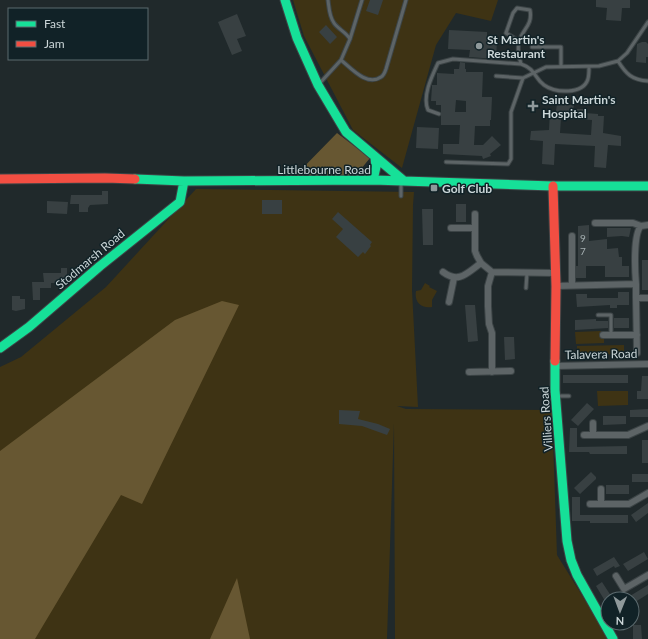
<svg xmlns="http://www.w3.org/2000/svg" width="648" height="639" font-family="Lato,sans-serif">
<style>
.green{fill:#3e3314}
.forest{fill:#675732}
.building{fill:#384042;fill-rule:evenodd}
.lines{fill:none;stroke-linecap:round;stroke-linejoin:round}
.lane-casing{stroke:#3c4446;stroke-width:5}
.street-casing{stroke:#3c4446;stroke-width:8}
.fast-casing{stroke:#3c4446;stroke-width:11}
.jam-casing{stroke:#3c4446;stroke-width:11}
.lane{stroke:#5d6466;stroke-width:3}
.street{stroke:#5d6466;stroke-width:6}
.fast{stroke:#16e098;stroke-width:9}
.jam{stroke:#f24e42;stroke-width:9}
.poi-dot{fill:#8f999b;stroke:#112227;stroke-width:1.5}
.labels{text-anchor:middle;dominant-baseline:central;stroke-width:3;stroke-linejoin:round;paint-order:stroke}
.number-label{font-size:10px;fill:#a6b0b2}
.poi-label{font-size:12px;font-weight:bold;fill:#cbd6d8;stroke:#112227;text-anchor:start}
.street-label{font-size:12px;fill:#cbd6d8;stroke:#112227}
</style>
<rect width="100%" height="100%" fill="#20292b"/>
<path class="green" d="M293,0H498L491,21L456,13L436,45L402,168L353,130L304,36Z
M196,189L414,192L413,205L412,290L418,407L397,406L406,409L552,410L557,555L609,639H395L394,423L387,639H0V367L21,357L106,287Z
M425,283L430,286L429,287L437,291L432,300V307C421,309 414,302 416,291L421,290Z
M601,331L602,337H604V343L576,344L575,332Z
M624,345V354L577,355V346Z
M597,391H628V405L598,406Z"/>
<path class="forest" d="M337,133L370,158L356,175L295,176Z
M222,301L239,305L142,504L121,495L35,639H0V451L175,320Z
M237,578L250,639H210Z"/>
<path class="building" d="M370,0H383L378,15L366,11Z
M596,0H630V8H622L621,21L606,20L607,8L596,7Z
M237,14L246,36L237,39L242,51L232,55L218,22Z
M326,25L337,37L330,44L319,32Z
M449,30L487,32V40L497,41L496,59L469,57L470,50L448,49Z
M642,42H646L648,44V57H646V63L636,62L637,44Z
M460,62L465,63V69H466V72H483L482,97H492L491,120H490V126H475L474,145H483L492,136L501,145L490,154L491,156L483,159L482,156L443,154V144H459L460,125H441V105H436V101H431L432,86V85H437V73L454,74V69H459ZM456,100L466,101V112H455Z
M557,104L574,105L573,109H585V113L598,114V116H604L603,133L621,136V146L608,145L606,168L594,167L595,146L555,144L554,165L542,164L543,141L530,140L531,131L549,130L550,111H556ZM561,118L592,120L591,135L560,133Z
M417,127L439,128L438,149L416,148Z
M102,191H108V204L90,205L88,208V212H79V204H70L71,195H102Z
M262,200H282V214H262Z
M47,201L68,202L67,214L47,213Z
M456,204H466V222H456Z
M422,209H433V245H423Z
M338,212L372,242L370,245L371,246L365,254L363,252L358,257L336,237L343,229L332,219Z
M589,225V241L607,239V249L618,248L619,257H622V266H629V277H605V266H586V278H576V266H578V226Z
M607,228H631L629,237L622,236L607,237Z
M642,260H648V290H642Z
M61,268H67V280H62V283H51V288H40V300H33L32,282H44L43,273H61Z
M618,292H629V305H617V308H610V305L577,307L576,294H587V298H618Z
M12,296H20V299H25V309L16,311L12,310Z
M465,305H475L478,341L468,342Z
M614,318H629V328H614Z
M596,319V321H608V328L575,330V320Z
M504,337H514L515,359L505,360Z
M563,375H628V383H563Z
M642,376H648V399H637V391H641Z
M587,403L594,409L578,426L571,420Z
M648,409V417H630V410Z
M339,410L360,411L358,419L378,424L390,429L387,435L362,426L339,424Z
M603,416H626V424L603,425Z
M570,428H577V447L627,446V454H590L589,452H569Z
M642,440H648V463H642Z
M591,472L596,477V479L580,494L574,488Z
M632,474H648V482H632Z
M606,485H629V494H606Z
M572,497H580V515H628V523H590V521H572Z
M648,503V513L636,522L631,515Z
M644,552L648,559L628,571L623,564Z
M614,557L620,566L615,568L614,566L597,576L593,569Z
M602,582L613,599H608V606L596,586Z
M648,585V594L632,604V599H625Z
M633,625H641L642,639H633Z"/>
<g class="lines">
<defs>
<path id="lane" d="M328,0C329,7 329,16 334,23C338,29 346,32 350,39
M519,41L506,33L513,13L517,8L530,10C533,26 522,29 519,42C517,49 519,57 521,64
M532,47H561V66
M341,60C351,68 367,87 381,77C383,76 385,72 386,69L406,0
M618,61C626,74 632,80 648,81
M496,76L523,78
M319,84L341,60L350,39L362,0
M439,114L428,110C422,96 432,76 438,63L453,59L521,64C536,69 534,78 544,85C555,93 583,95 588,79C589,75 589,70 589,67
M446,162L508,164L511,159V112L523,78L546,67L599,66L618,61L627,53L648,22
M401,183V196
M526,288L527,273
M598,315H611V335
M557,396H569"/>
<path id="street" d="M475,214V251L477,256L481,263L492,272L555,273
M595,223H633L641,226
M451,228H475
M572,236V285
M443,272C459,284 467,273 481,263
M492,272L488,286V306L489,324L492,333V372
M636,284C635,272 633,234 641,226L648,225
M556,286L636,284V298H648
M636,298L637,353
M449,302L454,278
M603,335H637
M555,366L648,364
M469,372L511,371
M593,423V435
M584,435H628L648,426
M601,489V504
M590,504H629L648,493
M616,576L624,589L648,575"/>
<path id="fast" d="M285,0L297,38L318,85L346,132L404,181
M135,179L184,181L373,180L553,186H648
M373,180L376,167L375,157
M0,348L29,327L100,266L180,202L184,181
M555,361V390L567,541L571,560L577,575L613,639"/>
<path id="jam" d="M0,179L105,178L135,179
M553,186L556,286L555,361"/>
</defs>
<use href="#lane" class="lane-casing"/>
<use href="#street" class="street-casing"/>
<use href="#fast" class="fast-casing"/>
<use href="#jam" class="jam-casing"/>
<use href="#lane" class="lane"/>
<use href="#street" class="street"/>
<use href="#fast" class="fast"/>
<use href="#jam" class="jam"/>
</g>
<g class="poi-dot">
<circle cx="479" cy="46" r="4"/>
<path d="M531 100h4v4h4v4h-4v4h-4v-4h-4v-4h4z"/>
<rect x="430" y="184" width="8" height="8" rx="2"/>
</g>
<g class="labels">
<g class="number-label">
<text x="583" y="238">9</text>
<text x="583" y="251">7</text>
</g>
<g class="poi-label">
<text x="487" y="39">St Martin's<tspan x="487" dy="14">Restaurant</tspan></text>
<text x="542" y="99">Saint Martin's<tspan x="542" dy="14">Hospital</tspan></text>
<text x="442" y="188">Golf Club</text>
</g>
<g class="street-label">
<text x="324" y="169">Littlebourne Road</text>
<text transform="translate(90 259) rotate(-40)">Stodmarsh Road</text>
<text transform="translate(601 354) rotate(-1)">Talavera Road</text>
<text transform="translate(546 419) rotate(-94)">Villiers Road</text>
</g>
</g>
<rect x="8" y="8" width="140" height="52" fill="#112227" stroke="#5b6a6e"/>
<rect x="16" y="21" width="20" height="6" fill="#16e098" stroke="#5b6a6e"/>
<text x="44" y="28" font-size="12" fill="#cbd6d8">Fast</text>
<rect x="16" y="41" width="20" height="6" fill="#f24e42" stroke="#5b6a6e"/>
<text x="44" y="48" font-size="12" fill="#cbd6d8">Jam</text>
<g transform="translate(620 611) rotate(181)"><circle r="19" fill="#112227" stroke="#5b6a6e"/>
<path d="M0-3L7 15L0 10L-7 15Z" fill="#8f999b"/>
<text y="-6" font-size="11" font-weight="bold" text-anchor="middle" fill="#cbd6d8">N</text>
</g>
</svg>
